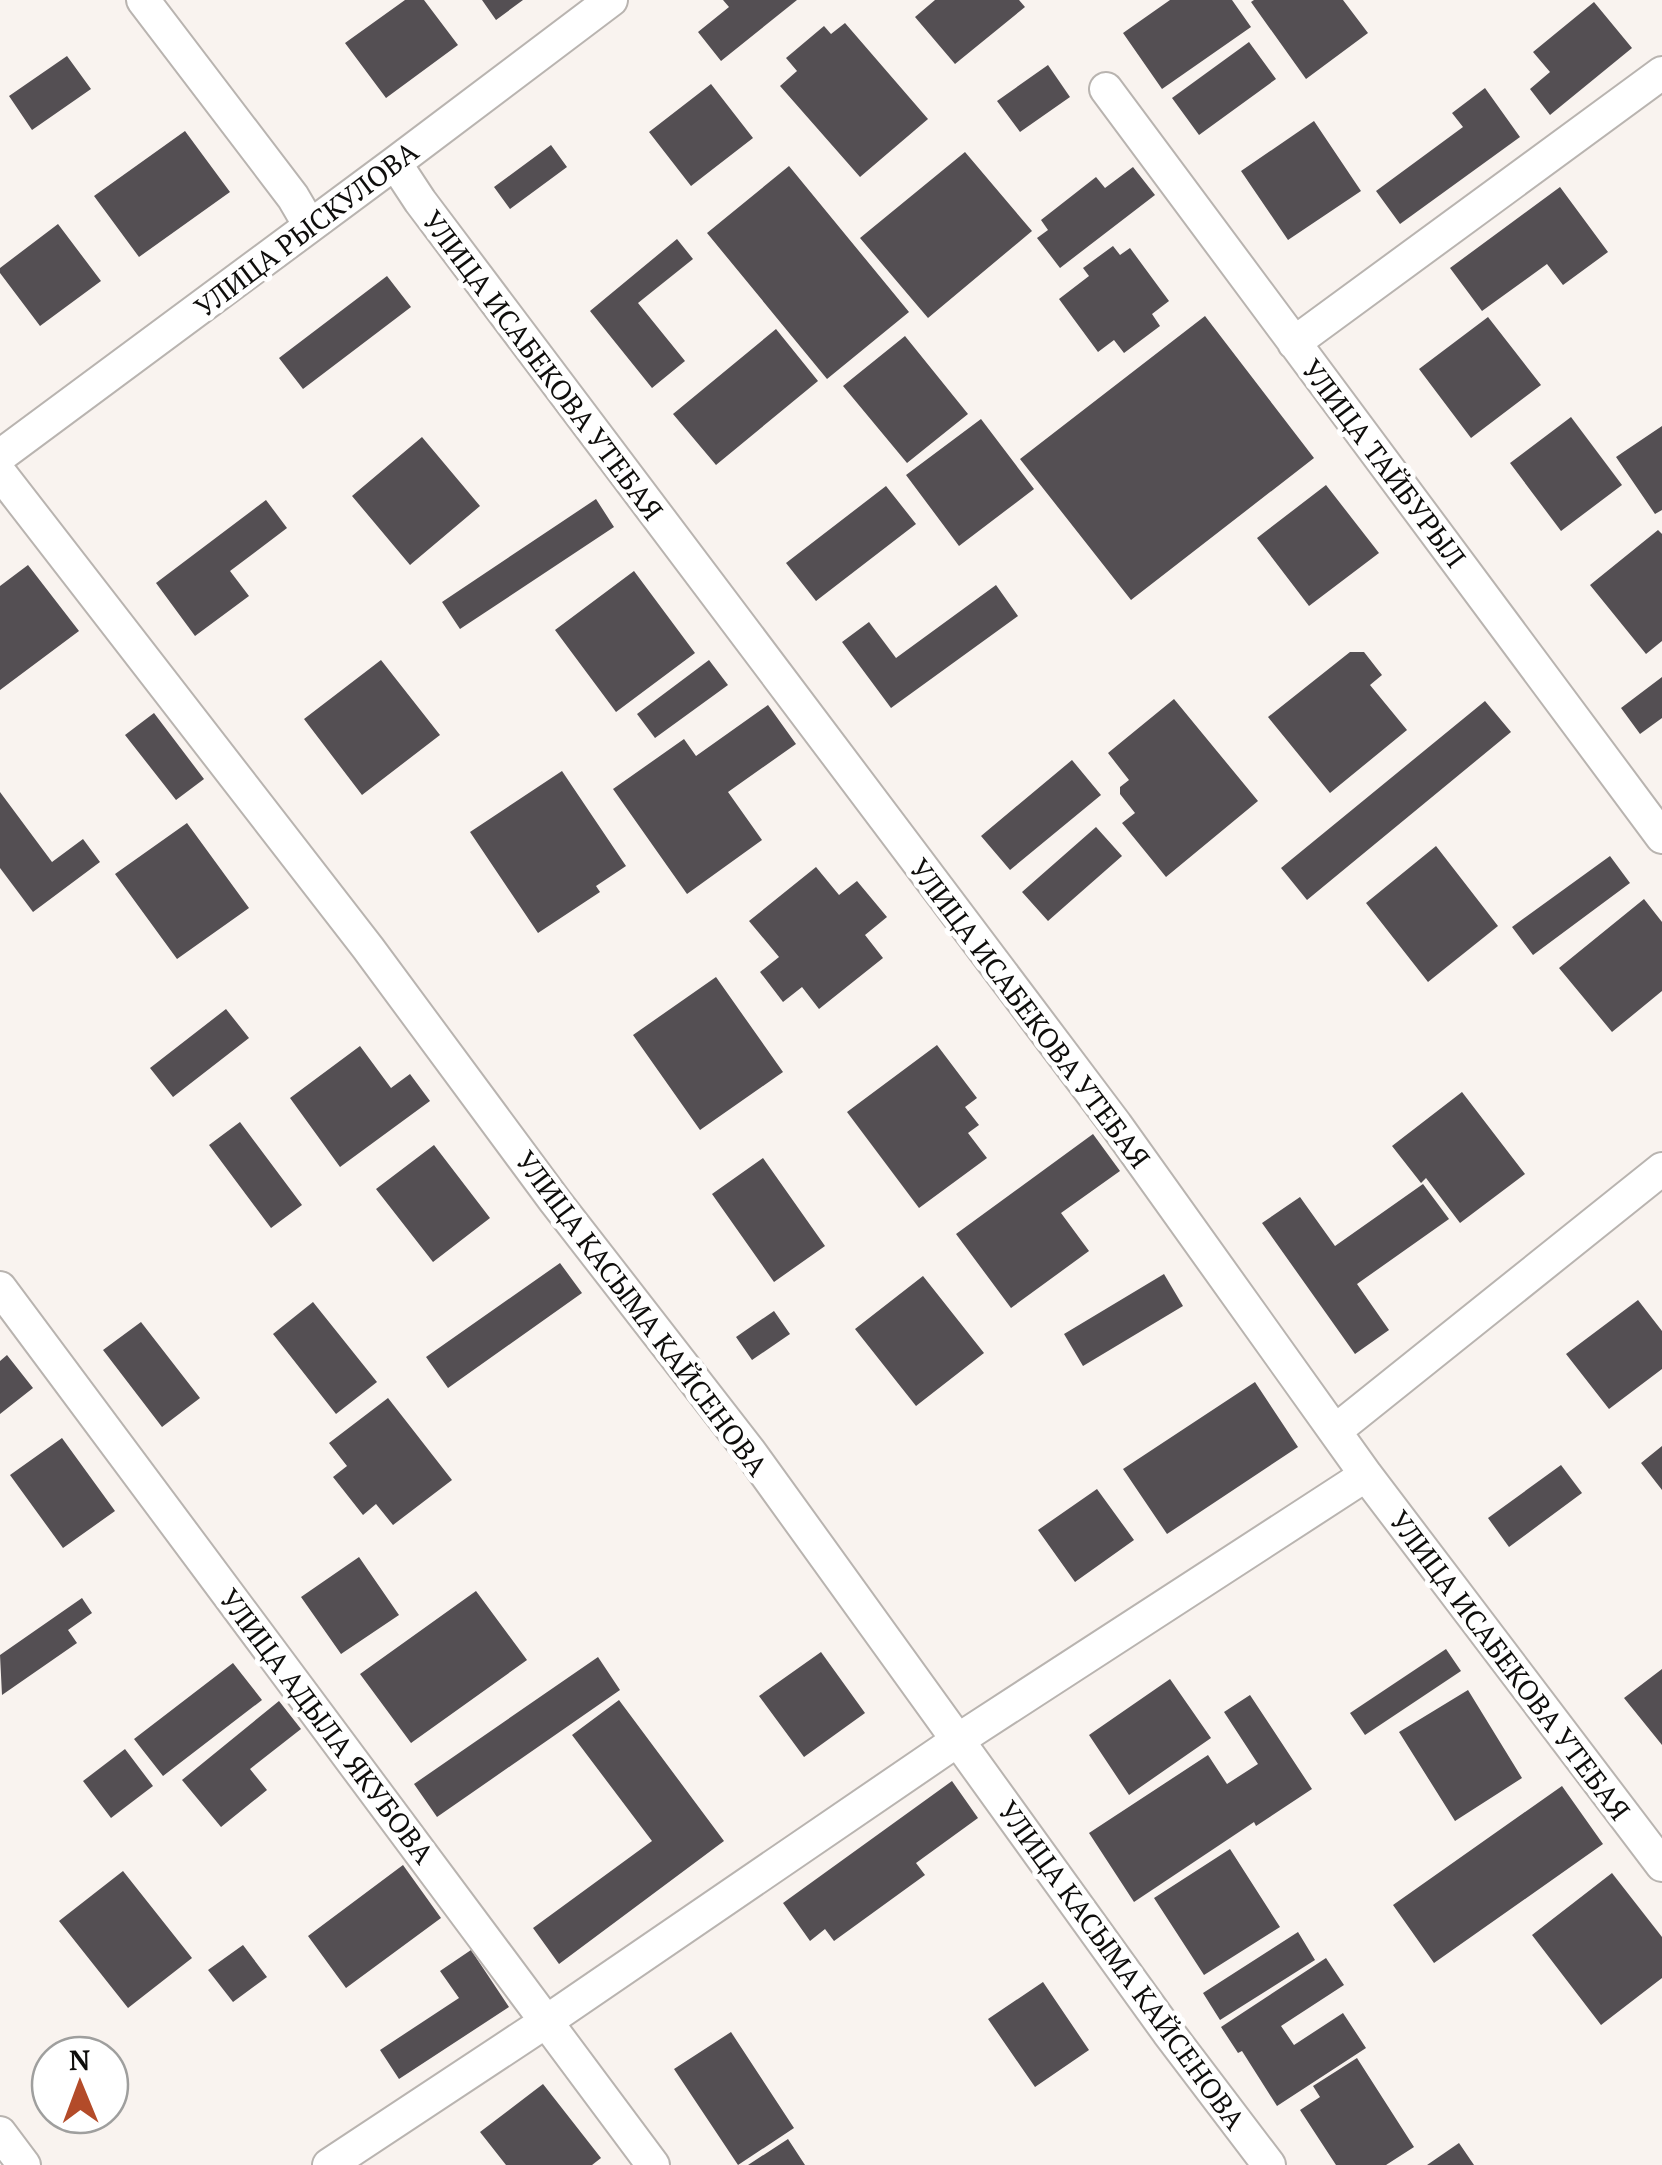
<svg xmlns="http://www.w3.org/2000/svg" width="1662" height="2165" font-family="'PT Serif',serif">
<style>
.building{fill:#544f53}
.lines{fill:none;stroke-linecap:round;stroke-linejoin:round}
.street-casing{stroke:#b9b4b0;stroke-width:36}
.street{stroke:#fff;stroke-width:32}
.labels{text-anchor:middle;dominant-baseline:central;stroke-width:10;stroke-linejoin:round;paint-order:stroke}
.street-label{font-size:28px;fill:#0f0e0c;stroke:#fff}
</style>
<rect width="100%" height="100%" fill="#f9f3ef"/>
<path class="building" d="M405,0H424L458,45L386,98L345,43Z
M482,0H523L496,20Z
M723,0H797L721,61L698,32L729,7Z
M935,0H1019L1025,7L955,64L915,17Z
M1170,0H1232L1251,27L1162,89L1123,33Z
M1254,0H1343L1368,33L1306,79L1251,2Z
M1594,2L1632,48L1550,115L1530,89L1550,72L1533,52Z
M845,23L928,119L860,177L780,86L797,71L786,58L824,26L831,34Z
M1249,42L1276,79L1199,135L1172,98Z
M67,56L91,89L32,130L9,96Z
M1048,65L1070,97L1020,132L997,101Z
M711,84L753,138L691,186L649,132Z
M1485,88L1520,137L1400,224L1376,191L1463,127L1452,113Z
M1314,121L1361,191L1288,240L1241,171Z
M185,131L230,192L139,257L94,196Z
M551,145L567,167L510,209L494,187Z
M965,152L1032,231L928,318L860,238Z
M789,166L909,312L827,379L707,233Z
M1133,167L1155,195L1060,268L1037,238L1048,230L1041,220L1096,177L1105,188Z
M1560,187L1608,252L1563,285L1547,264L1482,311L1450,268Z
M58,224L101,281L40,326L0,273V268Z
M677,239L693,259L638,303L685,361L652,388L590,311Z
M1113,246L1120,255L1130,248L1169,301L1152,314L1160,326L1124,353L1114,340L1098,352L1059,299L1089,276L1083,268Z
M387,276L411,307L303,389L279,358Z
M1205,316L1314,458L1131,600L1020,459Z
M1488,317L1541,385L1471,438L1419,369Z
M776,329L818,381L716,465L673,414Z
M905,336L968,414L907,463L843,386Z
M1571,417L1622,485L1561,531L1510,463Z
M981,419L1034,489L959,546L906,475Z
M1662,426V510L1655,514L1616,457Z
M422,437L480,506L410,565L352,496Z
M1326,485L1379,553L1309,606L1257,538Z
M886,486L916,524L816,601L786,563Z
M596,499L614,527L460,629L442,602Z
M266,500L287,528L230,571L249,596L195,636L156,583Z
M1658,530L1662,534V641L1646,654L1590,585Z
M28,565L79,631L0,690V586Z
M634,571L695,653L616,712L555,630Z
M996,585L1018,616L891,708L842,642L869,622L896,658Z
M1350,652H1364L1382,675L1370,685L1407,730L1330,793L1268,717Z
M381,660L440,735L362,795L304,719Z
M709,660L728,685L655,738L637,714Z
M1662,677V718L1640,734L1621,708Z
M1174,699L1258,801L1166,877L1122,823L1135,813L1120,794V787L1129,780L1108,753Z
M1485,701L1511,732L1307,900L1281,868Z
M768,705L796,744L728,792L762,840L687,894L613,789L684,739L696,756Z
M154,713L204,779L176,800L125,735Z
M1072,760L1101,795L1010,870L981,836Z
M562,771L626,866L596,886L600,892L538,933L470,832Z
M0,792L52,862L83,839L100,862L33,912L0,868Z
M187,823L249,908L177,959L115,874Z
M1096,827L1122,856L1048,921L1022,892Z
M1436,846L1498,926L1428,982L1366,903Z
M1610,856L1630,883L1533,955L1512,927Z
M816,867L839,895L857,881L887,917L865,935L883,958L819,1009L802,987L783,1002L760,972L779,957L749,921Z
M1644,899L1662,922V991L1612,1032L1559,968Z
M716,977L783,1072L700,1130L633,1035Z
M226,1009L249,1038L173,1097L150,1068Z
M937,1045L977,1098L965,1107L979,1125L968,1133L987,1158L919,1208L847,1112Z
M360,1046L391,1088L410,1074L430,1101L340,1167L290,1098Z
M1462,1092L1525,1174L1460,1223L1426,1178L1421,1183L1392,1146Z
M240,1122L302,1205L271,1228L209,1145Z
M1093,1134L1120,1171L1061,1213L1089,1251L1011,1308L956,1234Z
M434,1145L490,1218L433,1262L376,1189Z
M763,1158L825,1246L774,1282L712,1194Z
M1423,1184L1449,1219L1357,1284L1389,1330L1355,1354L1262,1223L1300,1197L1335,1246Z
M560,1263L582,1293L448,1388L426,1357Z
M1164,1274L1183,1306L1083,1366L1064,1334Z
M923,1276L984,1353L916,1406L855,1329Z
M1638,1300L1662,1331V1369L1609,1409L1566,1354Z
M313,1302L377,1382L336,1414L273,1334Z
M774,1311L790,1334L752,1360L736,1337Z
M141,1322L200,1398L162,1427L103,1350Z
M7,1355L33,1388L0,1414V1361Z
M1255,1382L1298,1447L1167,1534L1123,1469Z
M388,1398L452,1480L393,1525L376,1504L363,1515L333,1477L347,1466L329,1443Z
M62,1438L115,1511L63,1548L10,1475Z
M1662,1446V1490L1641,1463Z
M1561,1465L1582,1493L1509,1547L1488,1518Z
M1097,1489L1134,1540L1075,1582L1038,1530Z
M359,1557L399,1615L341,1654L301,1597Z
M476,1591L527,1660L411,1743L360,1674Z
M82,1598L92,1613L68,1630L77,1643L2,1695L0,1655Z
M1446,1649L1461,1671L1365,1735L1350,1713Z
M821,1652L865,1713L804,1757L759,1696Z
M598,1657L620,1690L437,1817L414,1784Z
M233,1663L262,1700L163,1776L134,1739Z
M1662,1669V1745L1624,1698Z
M1170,1679L1211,1738L1129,1795L1089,1735Z
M1468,1690L1522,1778L1455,1821L1399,1732Z
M1250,1695L1312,1789L1256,1826L1254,1822L1134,1902L1089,1833L1208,1755L1227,1784L1258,1764L1224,1712Z
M619,1700L724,1841L559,1964L533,1928L652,1841L572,1735Z
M279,1701L301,1729L250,1769L267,1790L221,1827L182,1780Z
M125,1749L153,1786L111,1818L83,1781Z
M952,1781L978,1818L916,1863L925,1875L834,1941L825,1929L810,1941L783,1903Z
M1562,1786L1603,1844L1434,1963L1393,1905Z
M1230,1849L1280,1927L1204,1975L1154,1898Z
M403,1865L441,1918L346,1988L308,1936Z
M123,1871L192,1958L128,2008L59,1921Z
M1612,1873L1662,1937V1978L1601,2025L1532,1935Z
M1298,1932L1315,1960L1220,2020L1203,1993Z
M243,1945L267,1977L233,2002L208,1970Z
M471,1950L509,2007L399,2079L380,2050L459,1998L440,1971Z
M1326,1958L1344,1985L1281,2026L1294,2045L1343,2013L1366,2048L1277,2106L1242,2051L1238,2053L1221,2027Z
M1043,1982L1089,2050L1035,2087L988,2019Z
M731,2032L794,2128L738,2165L674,2069Z
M1357,2058L1414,2147L1386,2165H1336L1300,2110L1320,2097L1313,2086Z
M543,2084L601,2158L592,2165H506L480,2132Z
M788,2139L805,2165H748Z
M1459,2143L1474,2165H1427Z"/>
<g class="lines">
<defs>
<path id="street" d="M143,0L293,197L310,226
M1106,89L1662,837
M395,163L420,201L1116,1125L1366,1475L1662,1865
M1294,343L1662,73
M0,456L395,163L611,0
M0,473L368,948L555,1201L750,1452L1168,2032L1269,2165
M0,1288L653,2165
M1335,1431L1662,1169
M0,2133L24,2165
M329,2165L547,2021L958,1740L1366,1475"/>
</defs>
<use href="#street" class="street-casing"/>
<use href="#street" class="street"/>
</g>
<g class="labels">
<g class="street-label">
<text transform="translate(306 229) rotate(-37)">УЛИЦА РЫСКУЛОВА</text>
<text transform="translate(543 365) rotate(53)">УЛИЦА ИСАБЕКОВА УТЕБАЯ</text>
<text transform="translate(1384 463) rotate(53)">УЛИЦА ТАЙБУРЫЛ</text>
<text transform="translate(1030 1013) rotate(53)">УЛИЦА ИСАБЕКОВА УТЕБАЯ</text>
<text transform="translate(642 1313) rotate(53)">УЛИЦА КАСЫМА КАЙСЕНОВА</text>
<text transform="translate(1510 1665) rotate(53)">УЛИЦА ИСАБЕКОВА УТЕБАЯ</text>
<text transform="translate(327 1726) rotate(53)">УЛИЦА АДЫЛА ЯКУБОВА</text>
<text transform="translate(1122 1965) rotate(54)">УЛИЦА КАСЫМА КАЙСЕНОВА</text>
</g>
</g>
<g transform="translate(80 2085) rotate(359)"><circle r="48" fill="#ffffff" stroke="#9f9f9e" stroke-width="2.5"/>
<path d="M0-8L18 38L0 25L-18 38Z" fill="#b34b29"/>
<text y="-15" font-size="28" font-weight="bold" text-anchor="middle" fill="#0f0e0c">N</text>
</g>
</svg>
